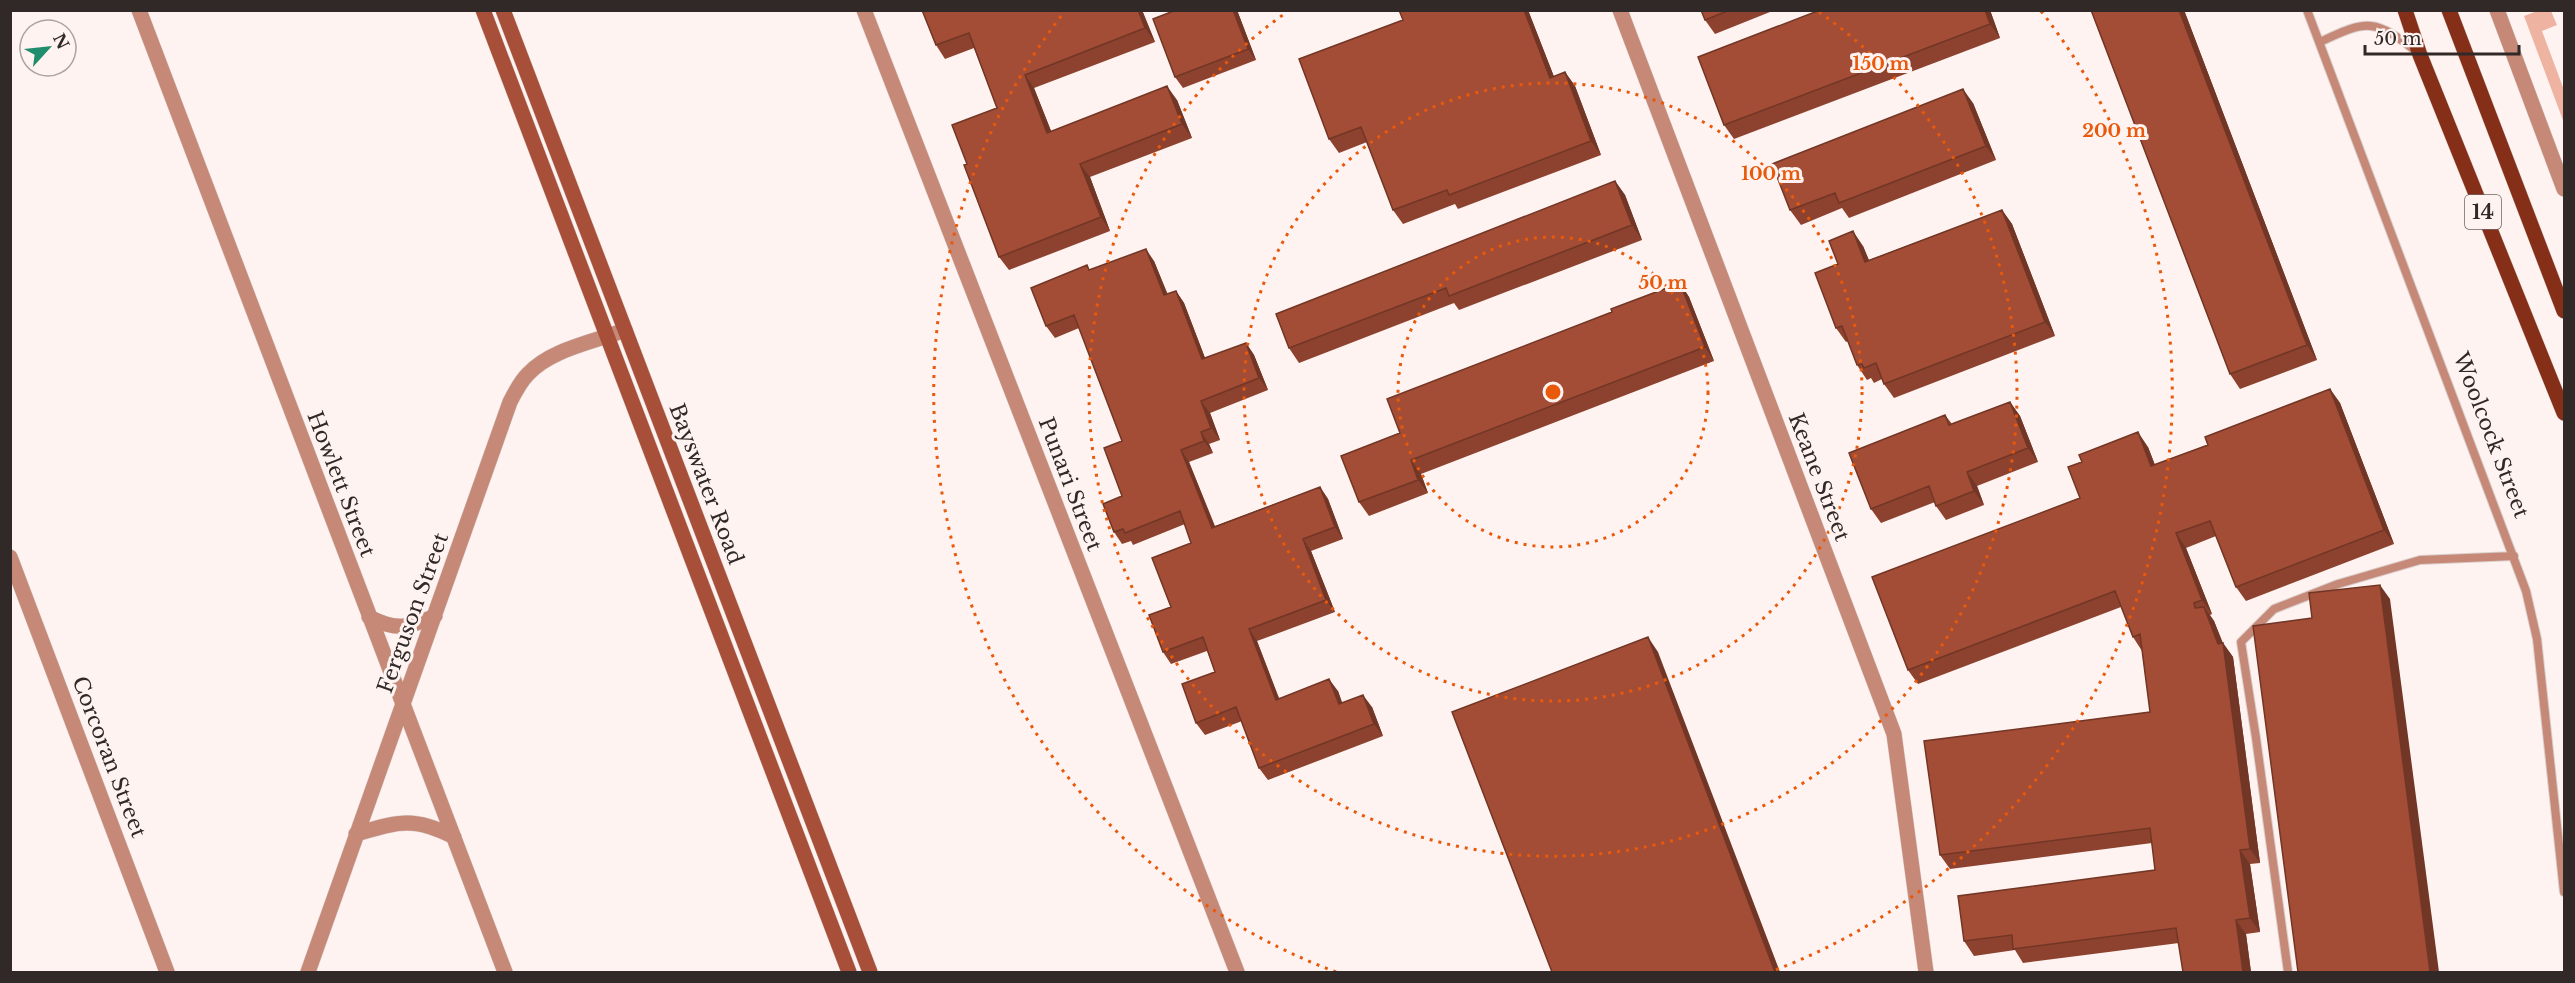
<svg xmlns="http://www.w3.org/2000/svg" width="2575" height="983" font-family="'Libre Baskerville',serif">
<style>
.green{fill:#efb3a2}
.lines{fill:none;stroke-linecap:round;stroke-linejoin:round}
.lane-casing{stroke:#d9cfcc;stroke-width:10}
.street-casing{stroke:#d9cfcc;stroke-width:16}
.secondary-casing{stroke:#d9cfcc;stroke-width:16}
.primary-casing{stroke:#d9cfcc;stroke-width:16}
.lane{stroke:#c68877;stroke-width:8}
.street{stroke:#c68877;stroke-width:15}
.secondary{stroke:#a84f39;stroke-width:15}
.primary{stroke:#852f19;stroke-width:15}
.wall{fill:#8c422e}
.shaded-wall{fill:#723626}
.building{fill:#a34d36;stroke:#723626;stroke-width:1.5}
.ring{fill:none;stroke:#e8590c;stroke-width:3;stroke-dasharray:3 6}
.labels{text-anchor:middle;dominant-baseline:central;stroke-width:6;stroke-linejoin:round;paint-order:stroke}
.shield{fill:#fef3f0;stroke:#6e6663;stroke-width:1.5}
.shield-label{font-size:20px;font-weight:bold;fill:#302927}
.street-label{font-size:21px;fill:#302927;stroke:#fef3f0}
.centre{fill:#e8590c;stroke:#fef3f0;stroke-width:3}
.ring-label{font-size:18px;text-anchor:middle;font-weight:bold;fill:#e8590c;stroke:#fef3f0;stroke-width:6;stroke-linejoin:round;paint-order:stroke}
</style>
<rect width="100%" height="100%" fill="#fef3f0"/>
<path class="green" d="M2540,10L2551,11L2557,25L2542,31L2564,90V123L2524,16Z"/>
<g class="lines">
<defs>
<path id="lane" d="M2307,10L2526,591L2537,639L2564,892
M2320,42C2368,19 2375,19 2417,52
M2288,972L2256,738L2241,642L2274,609L2338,584L2420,560L2514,556"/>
<path id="street" d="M139,10L505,972
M864,10L1237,972
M1620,10L1894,734L1926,972
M2497,10L2564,189
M10,557L167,972
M369,617C396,631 408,628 435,616
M356,834C398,822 413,816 454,837
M308,972L510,402C515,392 520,382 528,374C551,349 594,342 625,330"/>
<path id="secondary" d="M483,10L849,972
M503,10L870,972"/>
<path id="primary" d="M2405,10L2420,55L2564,413
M2449,10L2564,311"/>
</defs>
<use href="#lane" class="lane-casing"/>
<use href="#street" class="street-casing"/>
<use href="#secondary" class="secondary-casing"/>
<use href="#primary" class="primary-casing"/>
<use href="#lane" class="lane"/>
<use href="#street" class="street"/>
<use href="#secondary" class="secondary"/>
<use href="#primary" class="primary"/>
</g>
<path class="wall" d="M922,10H1142L1155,42L1034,88L1051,131L1177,100L1192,138L1090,177L1110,231L1009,270L999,257L967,164L997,108L974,48L945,59L936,45Z
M1237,10L1256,60L1183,88L1175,77Z
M1528,10L1554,77L1565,72L1575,86L1601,155L1458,209L1455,204L1403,224L1393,210L1367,142L1339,153L1329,139L1403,20Z
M1701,10H1775L1715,34L1705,20Z
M1990,10L2000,38L1734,139L1724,125Z
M2091,10H2184L2317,360L2240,389L2230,374Z
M1973,103L1996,160L1849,218L1842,208L1801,225L1790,210Z
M1615,181L1625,195L1642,240L1459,310L1454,303L1299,363L1289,348Z
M2002,210L2012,224L2055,336L1894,398L1884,384L1882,379L1874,383L1871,378L1867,380L1857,365L1848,341L1846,342L1836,328L1838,264L1863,246L1869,260Z
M1154,261L1167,294L1176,291L1184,303L1205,358L1246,343L1254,355L1268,390L1210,413L1220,440L1209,444L1213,453L1189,462L1215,526L1320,487L1328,499L1343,539L1311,551L1335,612L1257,641L1279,698L1338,691L1342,703L1372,707L1383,736L1268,780L1259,768L1242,721L1205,735L1196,723L1215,672L1207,651L1171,664L1163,652L1171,607L1191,543L1185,524L1133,545L1131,541L1122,544L1114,532L1122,496V441L1079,328L1055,338L1046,326L1091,269Z
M1680,283L1689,297L1714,361L1421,474L1428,493L1369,516L1359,502L1400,433L1612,312Z
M2330,389L2340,403L2394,544L2246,601L2236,587L2216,536L2186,548L2212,614L2210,615L2214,621L2223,643L2233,657L2260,863L2250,864L2260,932L2246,934L2251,972H2183L2179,943L2023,963L2015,950L1974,956L1964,941L2155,870L2152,843L1950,869L1940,855L2150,712L2142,651L2133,637L2121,607L1918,684L1908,670L2080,498L2148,447L2155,465L2208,445Z
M2010,402L2020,416L2038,462L1977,486L1984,505L1946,520L1936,506L1935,502L1881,523L1871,509L1945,415L1952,424Z"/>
<path class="shaded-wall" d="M1138,10H1142L1155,42L1145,28Z
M1233,10H1237L1256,60L1248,49Z
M1524,10H1528L1560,92L1550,78Z
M1985,10H1990L2000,38L1990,24Z
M2179,10H2184L2317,360L2307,345Z
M1565,72L1575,86L1601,155L1591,141Z
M1025,75L1034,88L1057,146L1047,133Z
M1167,86L1177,100L1192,138L1182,124Z
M1963,89L1973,103L1996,160L1986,146Z
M1080,164L1090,177L1110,231L1101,217Z
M1615,181L1625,195L1642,240L1632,225Z
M2002,210L2012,224L2055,336L2045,322Z
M1853,231L1863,246L1875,276L1865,262Z
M1146,249L1154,261L1173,307L1164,295Z
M1680,283L1689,297L1714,361L1705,347Z
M1176,291L1184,303L1210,371L1202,359Z
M1246,343L1254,355L1268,390L1259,378Z
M2330,389L2340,403L2394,544L2384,530Z
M1201,401L1210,413L1220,440L1211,428Z
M2010,402L2020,416L2038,462L2028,448Z
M1201,432L1209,444L1213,453L1204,441Z
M2138,432L2148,447L2161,481L2151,466Z
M1181,450L1189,462L1220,540L1212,528Z
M1411,460L1421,474L1428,493L1418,480Z
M1967,472L1977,486L1984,505L1974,491Z
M1320,487L1328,499L1343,539L1335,527Z
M2176,533L2186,548L2212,614L2202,600Z
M1303,539L1311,551L1335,612L1326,600Z
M2380,585L2390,599L2439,972H2430Z
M2204,607L2214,621L2224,647L2223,643L2233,657L2260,863L2250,849L2218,644Z
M1249,629L1257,641L1284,712L1276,700Z
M1648,637L1658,652L1780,972H1775Z
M1329,679L1338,691L1347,716L1339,704Z
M1363,695L1372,707L1383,736L1374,724Z
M2240,850L2250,864L2260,932L2250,918Z
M2236,920L2246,934L2251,972H2243Z"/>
<path class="building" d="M922,10H1138L1145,28L1025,75L1047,133L1167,86L1182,124L1080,164L1101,217L999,257L964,165L967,164L952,125L997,108L969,33L936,45Z
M1176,10H1233L1248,49L1175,77L1153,19Z
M1399,10H1524L1550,78L1565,72L1591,141L1449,195L1447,190L1393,210L1361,127L1329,139L1299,59L1403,20Z
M1701,10H1730L1705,20Z
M1820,10H1985L1990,24L1724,125L1698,57Z
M2091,10H2179L2307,345L2230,374Z
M1963,89L1986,146L1839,203L1835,193L1790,210L1772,164Z
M1615,181L1632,225L1449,296L1446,288L1289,348L1276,314Z
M2002,210L2045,322L1884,384L1876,363L1864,368L1862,364L1857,365L1842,326L1836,328L1815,273L1838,264L1829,241L1853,231L1865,262Z
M1146,249L1164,295L1176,291L1202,359L1246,343L1259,378L1201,401L1211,428L1201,432L1204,441L1181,450L1212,528L1320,487L1335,527L1303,539L1326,600L1249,629L1276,700L1329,679L1339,704L1363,695L1374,724L1259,768L1236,707L1196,723L1182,684L1215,672L1203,637L1163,652L1149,615L1171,607L1152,558L1191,543L1180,511L1125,533L1123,529L1114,532L1103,504L1122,496L1104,448L1122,441L1074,315L1046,326L1031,288L1087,265L1089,270Z
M1680,283L1705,347L1411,460L1418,480L1359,502L1341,456L1400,433L1387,399L1612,312L1611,309Z
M2330,389L2384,530L2236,587L2210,521L2176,533L2202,600L2194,603L2195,608L2204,607L2218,644L2223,643L2250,849L2240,850L2250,918L2236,920L2243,972H2183L2176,928L2013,949L2012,935L1964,941L1958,896L2155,870L2150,828L1940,855L1924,741L2150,712L2140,634L2133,637L2115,591L1908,670L1872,577L2080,498L2068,467L2082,462L2079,455L2138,432L2151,466L2208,445L2205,437Z
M2010,402L2028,448L1967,472L1974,491L1936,506L1929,486L1871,509L1849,453L1945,415L1949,425Z
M2380,585L2430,972H2298L2253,626L2312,618L2309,593Z
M1648,637L1775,972H1552L1452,712Z"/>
<g class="ring">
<circle cx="1553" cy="392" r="155"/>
<circle cx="1553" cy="392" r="309"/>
<path d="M1819 12A464 464 0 1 1 1287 12"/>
<path d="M1336 972A619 619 0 0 1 1065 11M2041 11A619 619 0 0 1 1770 972"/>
</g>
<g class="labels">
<rect class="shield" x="2465" y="195" width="36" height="34" rx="4.5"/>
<g class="shield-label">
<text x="2483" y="212">14</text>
</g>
<g class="street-label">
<text transform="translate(2491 435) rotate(69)">Woolcock Street</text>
<text transform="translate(1819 477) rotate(69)">Keane Street</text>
<text transform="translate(341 484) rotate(69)">Howlett Street</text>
<text transform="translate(706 484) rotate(69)">Bayswater Road</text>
<text transform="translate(1070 484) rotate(69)">Punari Street</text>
<text transform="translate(413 613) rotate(-70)">Ferguson Street</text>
<text transform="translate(109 757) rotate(69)">Corcoran Street</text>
</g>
</g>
<circle cx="1553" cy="392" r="9" class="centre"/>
<g class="ring-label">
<text x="1881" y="70">150 m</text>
<text x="2114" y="137">200 m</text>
<text x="1771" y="180">100 m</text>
<text x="1663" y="289">50 m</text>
</g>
<rect width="2575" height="983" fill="none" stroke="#302927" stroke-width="24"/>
<g transform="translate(48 48) rotate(63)"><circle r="28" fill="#fef3f0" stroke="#aca2a0" stroke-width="1.5"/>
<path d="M0-4.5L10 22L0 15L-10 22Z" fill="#208d6c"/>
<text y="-9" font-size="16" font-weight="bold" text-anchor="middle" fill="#302927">N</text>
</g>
<path d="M2365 45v9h154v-9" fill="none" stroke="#302927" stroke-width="3"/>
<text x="2374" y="45" font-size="18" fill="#302927" stroke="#fef3f0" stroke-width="4.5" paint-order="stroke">50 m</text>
</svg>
